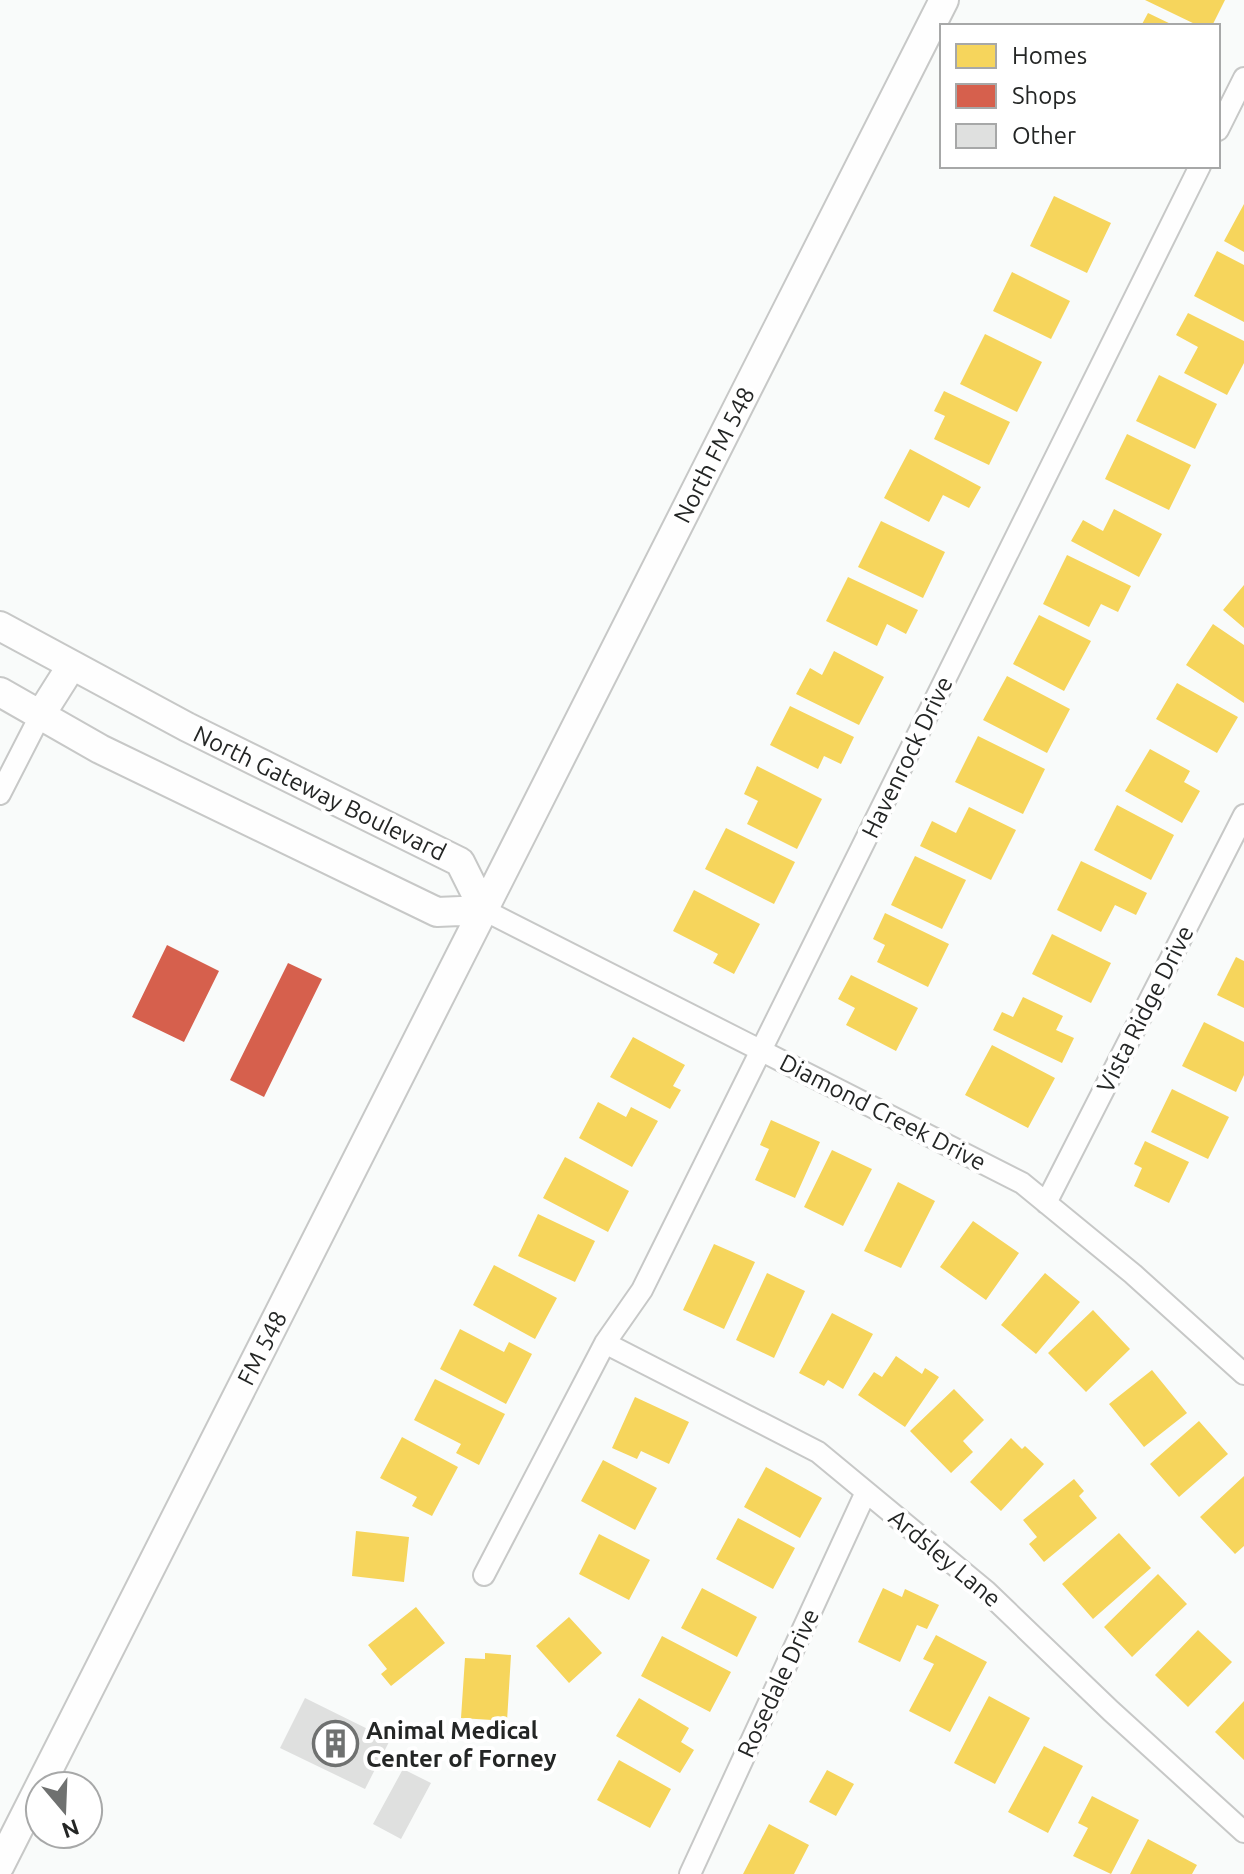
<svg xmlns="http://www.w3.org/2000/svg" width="1244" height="1874" font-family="Ubuntu,sans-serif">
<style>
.homes{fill:#f6d55c}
.shops{fill:#d6604d}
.building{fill:#dfe0df}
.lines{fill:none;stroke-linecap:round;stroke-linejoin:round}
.street-casing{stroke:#c7c8c7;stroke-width:24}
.secondary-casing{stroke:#c7c8c7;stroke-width:32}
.street{stroke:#fefefe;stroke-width:20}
.secondary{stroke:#fefefe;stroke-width:28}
.labels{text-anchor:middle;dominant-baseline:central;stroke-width:8;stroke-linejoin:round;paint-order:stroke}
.street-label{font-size:24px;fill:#242625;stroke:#fff}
.poi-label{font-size:24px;font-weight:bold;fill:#242625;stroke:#fff;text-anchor:start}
</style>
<rect width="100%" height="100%" fill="#f9fbfa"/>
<path class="homes" d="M1145,0H1225L1212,26H1199Z
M1148,13L1175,26H1141Z
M1054,196L1111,223L1087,273L1030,246Z
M1244,204V252L1224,241Z
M1217,251L1244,265V322L1194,296Z
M1012,272L1070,301L1051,339L993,311Z
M1188,313L1244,341V363L1227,395L1184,373L1198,347L1176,335Z
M985,334L1042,362L1017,412L960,384Z
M1159,375L1217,404L1195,449L1136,421Z
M944,391L1010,422L989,465L934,439L945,416L934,411Z
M1127,434L1191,465L1169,510L1105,479Z
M910,449L981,487L969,508L943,495L929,522L884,498Z
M1114,509L1162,534L1139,577L1071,541L1083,520L1103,531Z
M881,521L945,552L923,598L858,567Z
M1067,555L1131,586L1118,612L1101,604L1089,627L1043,604Z
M848,577L918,610L906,634L887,624L877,646L826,621Z
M1244,585V628L1223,610Z
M1039,615L1091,641L1064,691L1013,664Z
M1213,624L1244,645V703L1186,665Z
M834,651L884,677L859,725L796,694L810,668L822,675Z
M1007,676L1070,709L1047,753L983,720Z
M1177,683L1238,717L1217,753L1156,719Z
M790,706L854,737L841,764L824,756L818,769L770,745Z
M978,736L1045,769L1023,814L955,782Z
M1150,749L1190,771L1184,782L1200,791L1182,823L1125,791Z
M757,766L822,799L797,849L747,824L758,801L744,794Z
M1117,805L1174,835L1151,880L1094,850Z
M969,807L1016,830L991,880L920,846L932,821L956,833Z
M726,828L795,862L774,904L705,869Z
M915,856L966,880L942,929L891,905Z
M1081,861L1147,893L1136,915L1115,905L1101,932L1057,910Z
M694,890L760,924L734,974L713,963L718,954L673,931Z
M885,913L949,944L928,987L877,962L885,945L873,939Z
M1052,934L1111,963L1091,1003L1032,974Z
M1236,957L1244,961V1008L1217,995Z
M851,975L918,1008L896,1051L846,1025L855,1008L838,999Z
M1023,997L1063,1016L1056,1030L1074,1038L1062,1063L993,1030L1002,1012L1013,1017Z
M1204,1022L1244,1042V1075L1236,1092L1182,1066Z
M633,1037L685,1065L673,1086L681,1090L670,1109L610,1077Z
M992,1045L1055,1078L1028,1128L965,1095Z
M1172,1089L1229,1117L1208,1159L1151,1132Z
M598,1102L626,1117L631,1107L658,1121L632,1167L579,1138Z
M771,1120L820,1142L795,1198L755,1180L769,1149L760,1145Z
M1145,1141L1189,1162L1169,1203L1134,1186L1142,1168L1134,1164Z
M832,1150L872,1169L843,1226L804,1207Z
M565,1157L629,1191L608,1232L543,1198Z
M898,1182L935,1201L901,1268L864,1251Z
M538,1214L595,1241L575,1282L518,1256Z
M973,1221L1019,1253L986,1300L940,1267Z
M714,1244L755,1262L724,1329L683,1310Z
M494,1265L557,1298L535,1339L473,1305Z
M767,1273L805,1291L774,1358L736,1340Z
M1045,1273L1080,1302L1036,1354L1001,1325Z
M1093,1310L1130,1349L1086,1392L1048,1353Z
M832,1313L873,1334L843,1389L828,1380L824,1386L799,1373Z
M460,1329L504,1352L509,1342L532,1354L506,1404L440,1369Z
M896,1356L922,1374L925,1368L939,1377L905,1427L858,1395L874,1372L882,1377Z
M1152,1370L1187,1413L1144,1447L1109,1404Z
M435,1379L505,1414L479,1465L456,1453L461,1444L414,1420Z
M954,1389L984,1420L963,1441L973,1452L951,1473L910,1431Z
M635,1397L689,1422L669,1464L641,1451L637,1459L612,1448Z
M1199,1421L1228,1454L1179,1497L1150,1464Z
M402,1437L458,1467L432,1516L412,1506L417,1497L380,1478Z
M1011,1438L1022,1449L1025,1446L1044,1464L1001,1511L970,1482Z
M603,1460L657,1488L635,1530L581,1501Z
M766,1467L822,1498L800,1538L744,1507Z
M1244,1476V1546L1235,1554L1200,1517Z
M1074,1479L1084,1491L1079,1496L1097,1518L1044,1562L1029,1544L1037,1537L1023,1520Z
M738,1518L795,1548L773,1589L716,1559Z
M356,1531L409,1537L404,1582L352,1576Z
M1119,1533L1151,1568L1093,1619L1062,1584Z
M599,1534L650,1560L629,1600L579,1574Z
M1158,1574L1187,1604L1132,1657L1104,1627Z
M702,1588L757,1617L737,1657L681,1628Z
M883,1588L902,1597L905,1589L939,1605L927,1629L917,1625L900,1662L858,1642Z
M416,1607L445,1643L391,1686L381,1674L387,1669L368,1645Z
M569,1617L602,1653L569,1683L536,1646Z
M1198,1630L1232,1662L1188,1707L1155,1675Z
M936,1635L987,1662L950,1732L909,1711L934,1664L923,1659Z
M662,1636L731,1672L710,1712L641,1676Z
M485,1653L511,1655L507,1721L461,1718L465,1658L485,1659Z
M989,1696L1030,1718L995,1784L954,1763Z
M639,1698L689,1728L681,1742L694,1750L680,1773L616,1736Z
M1244,1701V1760L1215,1732Z
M1044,1746L1083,1766L1048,1833L1008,1812Z
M619,1760L671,1789L650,1828L597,1800Z
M827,1770L854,1784L836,1816L809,1802Z
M1092,1796L1139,1820L1111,1874L1073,1856L1088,1828L1078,1823Z
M769,1824L809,1845L794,1874H743Z
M1148,1839L1197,1865L1192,1874H1130Z"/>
<path class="shops" d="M167,945L219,971L184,1042L132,1017Z
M288,963L322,979L264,1097L230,1080Z"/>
<path class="building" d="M305,1698L390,1740L365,1789L280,1748Z
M403,1769L431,1783L401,1839L373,1824Z"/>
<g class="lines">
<defs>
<path id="street" d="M1218,130L1244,78
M0,794L41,714
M484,910L1022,1183L1133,1274L1244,1374
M1046,1203L1244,815
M605,1343L818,1452L986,1591L1111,1711L1244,1832
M484,1575L605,1343L642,1290L1200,166
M690,1874L866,1492"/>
<path id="secondary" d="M0,626L187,727L460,862L484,910
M0,692L100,749L437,912L484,910
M41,714L72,665
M0,1865L944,0"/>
</defs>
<use href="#street" class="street-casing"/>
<use href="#secondary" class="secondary-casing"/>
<use href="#street" class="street"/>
<use href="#secondary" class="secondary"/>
</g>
<defs>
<symbol id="building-ring" viewBox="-11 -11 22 22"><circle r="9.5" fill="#fff" stroke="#6f7170" stroke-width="1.5"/><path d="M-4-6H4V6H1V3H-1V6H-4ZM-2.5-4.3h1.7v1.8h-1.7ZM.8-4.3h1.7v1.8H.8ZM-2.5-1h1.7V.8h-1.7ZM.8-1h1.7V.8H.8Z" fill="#6f7170"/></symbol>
</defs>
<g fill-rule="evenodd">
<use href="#building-ring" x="310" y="1718" width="51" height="51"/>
</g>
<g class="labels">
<g class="street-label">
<text transform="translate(714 455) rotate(-63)">North FM 548</text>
<text transform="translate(907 757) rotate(-64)">Havenrock Drive</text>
<text transform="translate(320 793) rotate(26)">North Gateway Boulevard</text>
<text transform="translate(1145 1009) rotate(-63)">Vista Ridge Drive</text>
<text transform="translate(883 1112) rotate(27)">Diamond Creek Drive</text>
<text transform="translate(262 1348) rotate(-63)">FM 548</text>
<text transform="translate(945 1558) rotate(40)">Ardsley Lane</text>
<text transform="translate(778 1683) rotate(-65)">Rosedale Drive</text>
</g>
<g class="poi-label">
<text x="366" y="1730">Animal Medical<tspan x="366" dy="28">Center of Forney</tspan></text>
</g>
</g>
<rect x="940" y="24" width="280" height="144" fill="#ffffff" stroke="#a7a8a8" stroke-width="2"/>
<rect x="956" y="44" width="40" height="24" fill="#f6d55c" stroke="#a7a8a8" stroke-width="2"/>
<text x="1012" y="64" font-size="24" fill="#242625">Homes</text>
<rect x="956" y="84" width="40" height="24" fill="#d6604d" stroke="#a7a8a8" stroke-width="2"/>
<text x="1012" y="104" font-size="24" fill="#242625">Shops</text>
<rect x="956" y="124" width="40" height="24" fill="#dfe0df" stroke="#a7a8a8" stroke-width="2"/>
<text x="1012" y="144" font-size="24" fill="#242625">Other</text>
<g transform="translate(64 1810) rotate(161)"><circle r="38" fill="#ffffff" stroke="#a7a8a8" stroke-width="2"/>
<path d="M0-6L14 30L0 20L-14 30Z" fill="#6f7170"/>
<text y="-12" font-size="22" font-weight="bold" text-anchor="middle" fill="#242625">N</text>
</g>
</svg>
